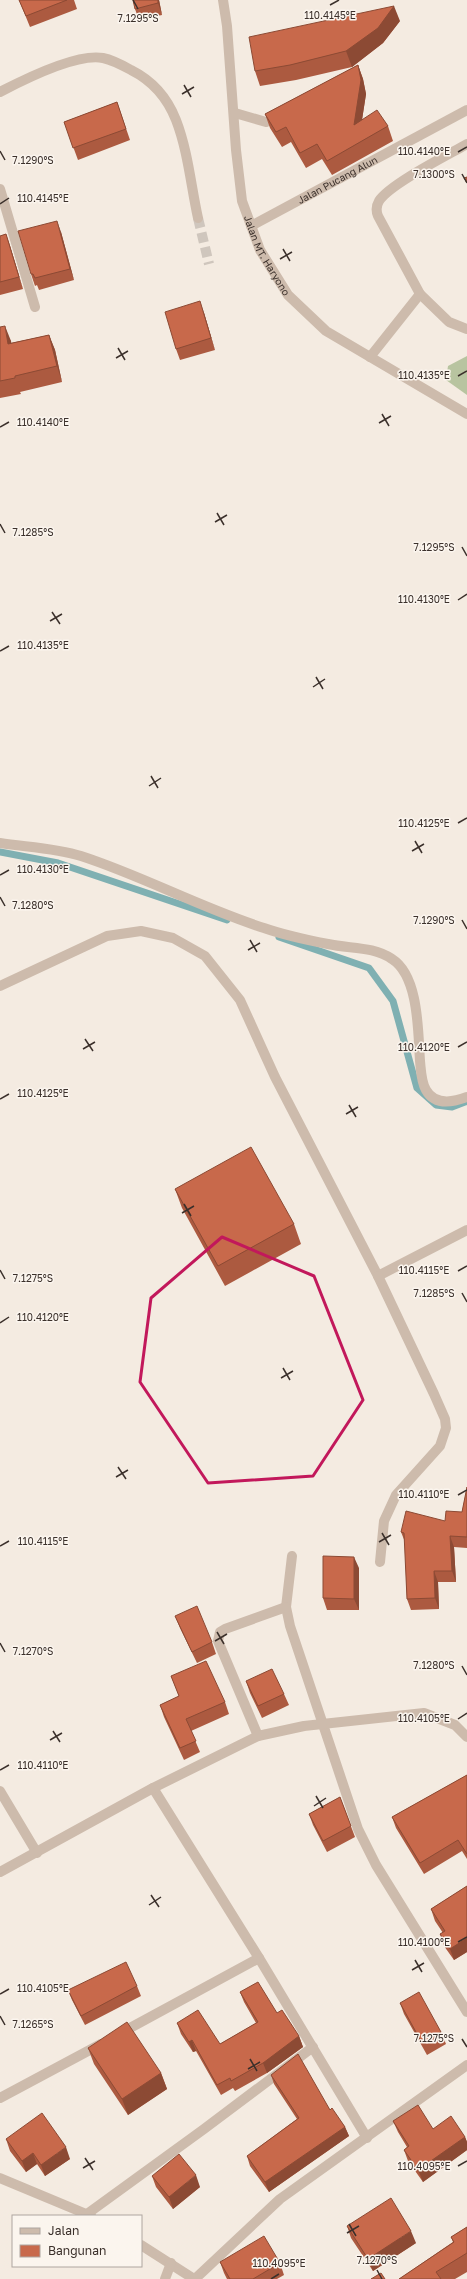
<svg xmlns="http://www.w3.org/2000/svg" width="467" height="2279" font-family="'Golos Text',sans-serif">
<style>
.green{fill:#b8c4a0}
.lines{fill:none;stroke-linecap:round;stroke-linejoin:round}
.stream{stroke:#7fb0b2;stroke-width:7}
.minor-tunnel{stroke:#cfc6bd;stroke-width:10;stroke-dasharray:10 5;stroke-linecap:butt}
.minor{stroke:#cdbbac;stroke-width:10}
.wall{fill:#ac5a40}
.shaded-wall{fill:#8c4a34}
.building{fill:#c8694b;stroke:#8c4a34}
.marked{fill:none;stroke:#c2185b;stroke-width:3;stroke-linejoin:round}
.ticks{fill:none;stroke:#3b302b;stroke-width:1.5}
.labels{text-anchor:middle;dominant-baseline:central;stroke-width:3;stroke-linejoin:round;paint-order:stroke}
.street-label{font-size:10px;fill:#3b302b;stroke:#fbf5ee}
.ticks-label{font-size:10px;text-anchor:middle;fill:#3b302b;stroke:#fbf5ee;stroke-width:3;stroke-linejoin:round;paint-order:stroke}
</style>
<rect width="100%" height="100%" fill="#f4ebe1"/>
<path class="green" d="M467,356V395L446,380L448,366Z"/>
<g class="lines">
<path class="stream" d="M0,852L58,863L227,920
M279,937L369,968L393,1001L417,1088L436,1105L452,1107L465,1102"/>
<path class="minor-tunnel" d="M198,218L209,264"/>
<g class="minor">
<path id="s1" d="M223,0L227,26L236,150L242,201L260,250L288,295L326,331L467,414"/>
<path d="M0,92C23,80 77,53 103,58C113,60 122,65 131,70C153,81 167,97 176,120C188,151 191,186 198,218"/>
<path d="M235,113L266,122"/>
<path d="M0,189L35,307"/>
<path id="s2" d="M251,226L467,110"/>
<path d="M420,294L449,322L467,329"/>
<path d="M370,357L420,294L378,216C376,211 376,206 379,201C390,184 448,155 467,144"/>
<path d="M0,843C26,847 56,848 81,856C143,876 201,908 264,928C284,935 307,940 328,944C350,949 373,946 392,959C419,976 418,1032 420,1061C421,1070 421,1082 426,1090C435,1106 454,1102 467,1097"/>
<path d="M0,986L107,936L141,931L173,938L205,956L240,1000L275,1077L378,1276L467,1230"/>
<path d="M378,1276L434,1394L445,1419L446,1428L440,1446L396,1495L384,1521L380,1562"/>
<path d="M292,1556L286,1607L290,1626L358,1829L376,1865L467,2012"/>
<path d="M258,1736L218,1641L220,1632L225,1629L286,1607"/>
<path d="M153,1788L259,1958L367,2138"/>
<path d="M0,1791L37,1853"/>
<path d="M0,1872L153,1788L258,1736L304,1726L424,1713L455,1725L467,1737"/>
<path d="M119,2034L259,1958"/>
<path d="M0,2098L101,2044"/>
<path d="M0,2178L91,2216"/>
<path d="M87,2214L204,2129L313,2047"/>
<path d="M141,2245L194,2279"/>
<path d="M165,2279L171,2263"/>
<path d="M195,2279L280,2199L467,2065"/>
</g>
</g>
<path class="wall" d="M19,0H74L77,9L30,27Z
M133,0H159L162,15L139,20L135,9Z
M400,21L383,43L352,67L296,80L260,86L255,71Z
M358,65L363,79L366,94L362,120L388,126L393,141L332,175L322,159L306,168L291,142L282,147L270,128L265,114Z
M117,102L130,140L78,160L64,122Z
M61,232L74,280L39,290L37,285L35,286L31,274Z
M6,234L10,246L23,289L0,295V236Z
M204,313L215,350L180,360L176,349Z
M0,327L11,341V343L49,335L55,350L62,382L20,392L21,394L0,398Z
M175,1189L294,1224L301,1244L225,1286L182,1208Z
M467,1487V1548L454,1547L456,1582H438L439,1609L411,1610L407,1599L405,1542L401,1532L445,1521L462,1512Z
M359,1568V1610H327L323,1598Z
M175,1616L212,1642L216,1654L197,1663L180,1628Z
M171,1676L225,1702L229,1714L191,1731L200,1752L184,1760L164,1717L160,1705L179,1696Z
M246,1681L284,1694L289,1705L262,1718L250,1693Z
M467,1775V1859L462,1851L424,1874L396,1828L392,1817Z
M340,1797L355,1837L327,1852L313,1825L309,1814Z
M467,1886V1952L454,1960L444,1946L440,1934L443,1933L435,1921L431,1909Z
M137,1986L141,1996L85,2025L72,2000L68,1990Z
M240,1992L277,2013L299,2036L303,2047L267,2073L235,2091L233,2088L221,2095L196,2051L193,2052L181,2034L177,2023L220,2044L256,2023L244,2002Z
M400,2003L441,2032L446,2044L427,2055L404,2014Z
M88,2048L161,2073L167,2089L128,2115L94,2064Z
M271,2075L330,2110L345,2127L349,2136L269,2192L250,2166L247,2156L297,2119L274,2084Z
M393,2121L433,2129L465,2137L467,2142V2150L423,2182L408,2161L404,2150L407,2147L398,2132Z
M6,2139L70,2159L45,2176L37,2164L26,2172L10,2151Z
M152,2176L200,2187L173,2209L156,2187Z
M347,2226L416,2243L373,2271L351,2238Z
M467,2227V2272L455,2279H399L453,2242L451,2237Z
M220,2262L280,2263L284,2275L277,2279H227L224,2273Z"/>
<path class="shaded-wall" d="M158,0H159L162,15L158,3Z
M394,6L400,21L383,43L352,67L346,51Z
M358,65L363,79L366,94L359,139L354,125Z
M57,221L61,232L74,280L70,269Z
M6,234L10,246L23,289L19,277Z
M200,301L204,313L215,350L211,338Z
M5,326L11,341L14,359L8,344Z
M49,335L55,350L62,382L57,366Z
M450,1536L454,1547L456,1582L452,1571Z
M354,1557L359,1568V1610L354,1599Z
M434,1571L438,1582L439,1609L435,1598Z
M467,1938V1952L454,1960L450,1949Z
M299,2036L303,2047L267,2073L263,2063Z
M192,2040L196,2051L193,2052L189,2042Z
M161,2073L167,2089L128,2115L122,2099Z
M345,2127L349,2136L269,2192L265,2182Z
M465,2137L467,2142V2150L423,2182L418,2170Z
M66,2147L70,2159L45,2176L41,2165Z
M33,2153L37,2164L26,2172L22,2161Z
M196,2175L200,2187L173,2209L169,2197Z
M411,2231L416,2243L373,2271L368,2259Z"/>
<path class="building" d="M19,0H67L26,16Z
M133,0H158V3L135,9Z
M394,6L378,28L346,51L290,65L255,71L249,37Z
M358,65L361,80L354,125L377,110L388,126L327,161L317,144L300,153L286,127L276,132L265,114Z
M117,102L126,129L73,148L64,122Z
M467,177V183L464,178Z
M57,221L70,269L35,278L33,274H31L18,231Z
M6,234L19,277L0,282V236Z
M200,301L211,338L176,349L165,312Z
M5,326L8,344L49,335L57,366L15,376V378L0,381V327Z
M251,1147L294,1224L218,1266L175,1189Z
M467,1487V1537L450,1536L452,1571H434L435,1598L407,1599L404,1533L401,1532L406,1511L445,1521L446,1511L462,1512Z
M323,1556L354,1557V1599L323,1598Z
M197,1606L212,1642L192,1652L175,1616Z
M206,1661L225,1702L186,1719L196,1741L180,1748L160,1705L179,1696L171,1676Z
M272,1669L284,1694L258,1706L246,1681Z
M467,1775V1854L458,1840L420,1863L392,1817Z
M340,1797L351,1826L323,1841L309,1814Z
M467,1886V1938L450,1949L440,1934L445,1931L431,1909Z
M126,1962L137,1986L81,2016L68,1990Z
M258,1982L277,2013L282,2010L299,2036L263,2063L231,2081L230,2078L217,2085L192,2040L189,2042L177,2023L198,2010L220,2044L258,2022L240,1992Z
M419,1992L441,2032L422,2043L400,2003Z
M127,2022L161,2073L122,2099L88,2048Z
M298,2054L330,2110L332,2108L345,2127L265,2182L247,2156L299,2118L271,2075Z
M418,2105L433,2129L451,2116L465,2137L418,2170L404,2150L409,2146L393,2121Z
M42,2113L66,2147L41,2165L33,2153L22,2161L6,2139Z
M179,2154L196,2175L169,2197L152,2176Z
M391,2198L411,2231L368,2259L347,2226Z
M467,2227V2253L436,2272L441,2279H399L454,2242L451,2237Z
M264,2236L280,2263L253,2279H230L220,2262Z
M381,2273L385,2279H371Z"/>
<path class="marked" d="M222,1237L314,1276L363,1400L313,1476L208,1483L140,1382L151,1298Z"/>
<path class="ticks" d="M133,0L138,9M330,5L339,0M184,85L191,97M182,94L194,87M0,151L5,160M458,152L467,147M462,174L467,183M0,204L9,198M283,249L290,261M280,259L292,252M118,348L125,360M116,358L128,351M458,376L467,371M382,414L389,426M379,423L391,416M0,427L9,422M217,513L224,525M215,522L227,515M0,524L5,533M462,547L467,556M458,600L467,594M52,612L60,624M50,621L62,614M0,651L9,646M316,677L323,689M313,687L325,679M151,776L158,788M149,786L161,778M458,823L467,818M415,841L422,853M412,851L424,844M0,875L9,870M0,897L5,906M462,920L467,929M250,940L257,952M248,950L260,943M85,1039L93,1051M458,1047L467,1042M83,1049L95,1042M0,1099L9,1094M349,1105L356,1117M346,1114L358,1107M184,1204L191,1216M182,1213L194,1206M0,1270L5,1279M458,1271L467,1266M462,1293L467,1302M0,1323L9,1317M283,1368L290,1380M281,1378L293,1371M118,1467L126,1479M116,1477L128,1470M458,1495L467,1490M382,1533L389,1545M379,1542L391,1535M0,1546L9,1541M217,1632L224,1644M215,1641L227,1634M0,1643L5,1652M462,1666L467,1675M458,1719L467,1713M53,1731L60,1742M50,1740L62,1733M0,1770L9,1765M316,1796L323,1808M314,1806L326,1798M151,1895L159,1907M149,1905L161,1897M458,1942L467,1937M415,1960L422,1972M412,1970L424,1963M0,1994L9,1989M0,2016L5,2025M462,2039L467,2047M250,2059L257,2071M248,2069L260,2062M85,2158L93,2170M458,2166L467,2161M83,2168L95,2161M349,2224L356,2236M347,2233L359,2226M377,2270L382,2279M271,2279L279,2274"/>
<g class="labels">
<g class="street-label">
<text stroke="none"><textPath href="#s2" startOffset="98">Jalan Pucang Alun</textPath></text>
<text stroke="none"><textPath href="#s1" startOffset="262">Jalan MT. Haryono</textPath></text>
</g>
</g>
<g class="ticks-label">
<text x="330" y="19">110.4145°E</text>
<text x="138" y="22">7.1295°S</text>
<text x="424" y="155">110.4140°E</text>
<text x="33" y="164">7.1290°S</text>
<text x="434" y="178">7.1300°S</text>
<text x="43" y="202">110.4145°E</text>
<text x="424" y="379">110.4135°E</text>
<text x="43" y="426">110.4140°E</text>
<text x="33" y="536">7.1285°S</text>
<text x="434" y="551">7.1295°S</text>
<text x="424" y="603">110.4130°E</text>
<text x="43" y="649">110.4135°E</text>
<text x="424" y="827">110.4125°E</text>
<text x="43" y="873">110.4130°E</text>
<text x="33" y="909">7.1280°S</text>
<text x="434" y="924">7.1290°S</text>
<text x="424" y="1051">110.4120°E</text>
<text x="43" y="1097">110.4125°E</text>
<text x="424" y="1274">110.4115°E</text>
<text x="33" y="1282">7.1275°S</text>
<text x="434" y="1297">7.1285°S</text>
<text x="43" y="1321">110.4120°E</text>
<text x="424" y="1498">110.4110°E</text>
<text x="43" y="1545">110.4115°E</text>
<text x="33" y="1655">7.1270°S</text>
<text x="434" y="1669">7.1280°S</text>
<text x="424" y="1722">110.4105°E</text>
<text x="43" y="1769">110.4110°E</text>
<text x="424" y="1946">110.4100°E</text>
<text x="43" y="1992">110.4105°E</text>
<text x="33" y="2028">7.1265°S</text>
<text x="434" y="2042">7.1275°S</text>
<text x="424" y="2170">110.4095°E</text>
<text x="377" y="2264">7.1270°S</text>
<text x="279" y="2267">110.4095°E</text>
</g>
<rect x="12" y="2215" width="130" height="52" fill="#fbf5ee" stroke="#aea6a0"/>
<rect x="20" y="2228" width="20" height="6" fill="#cdbbac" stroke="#aea6a0"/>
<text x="48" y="2235" font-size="12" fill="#3b302b">Jalan</text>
<rect x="20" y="2245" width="20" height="12" fill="#c8694b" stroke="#aea6a0"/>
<text x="48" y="2255" font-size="12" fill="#3b302b">Bangunan</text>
</svg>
